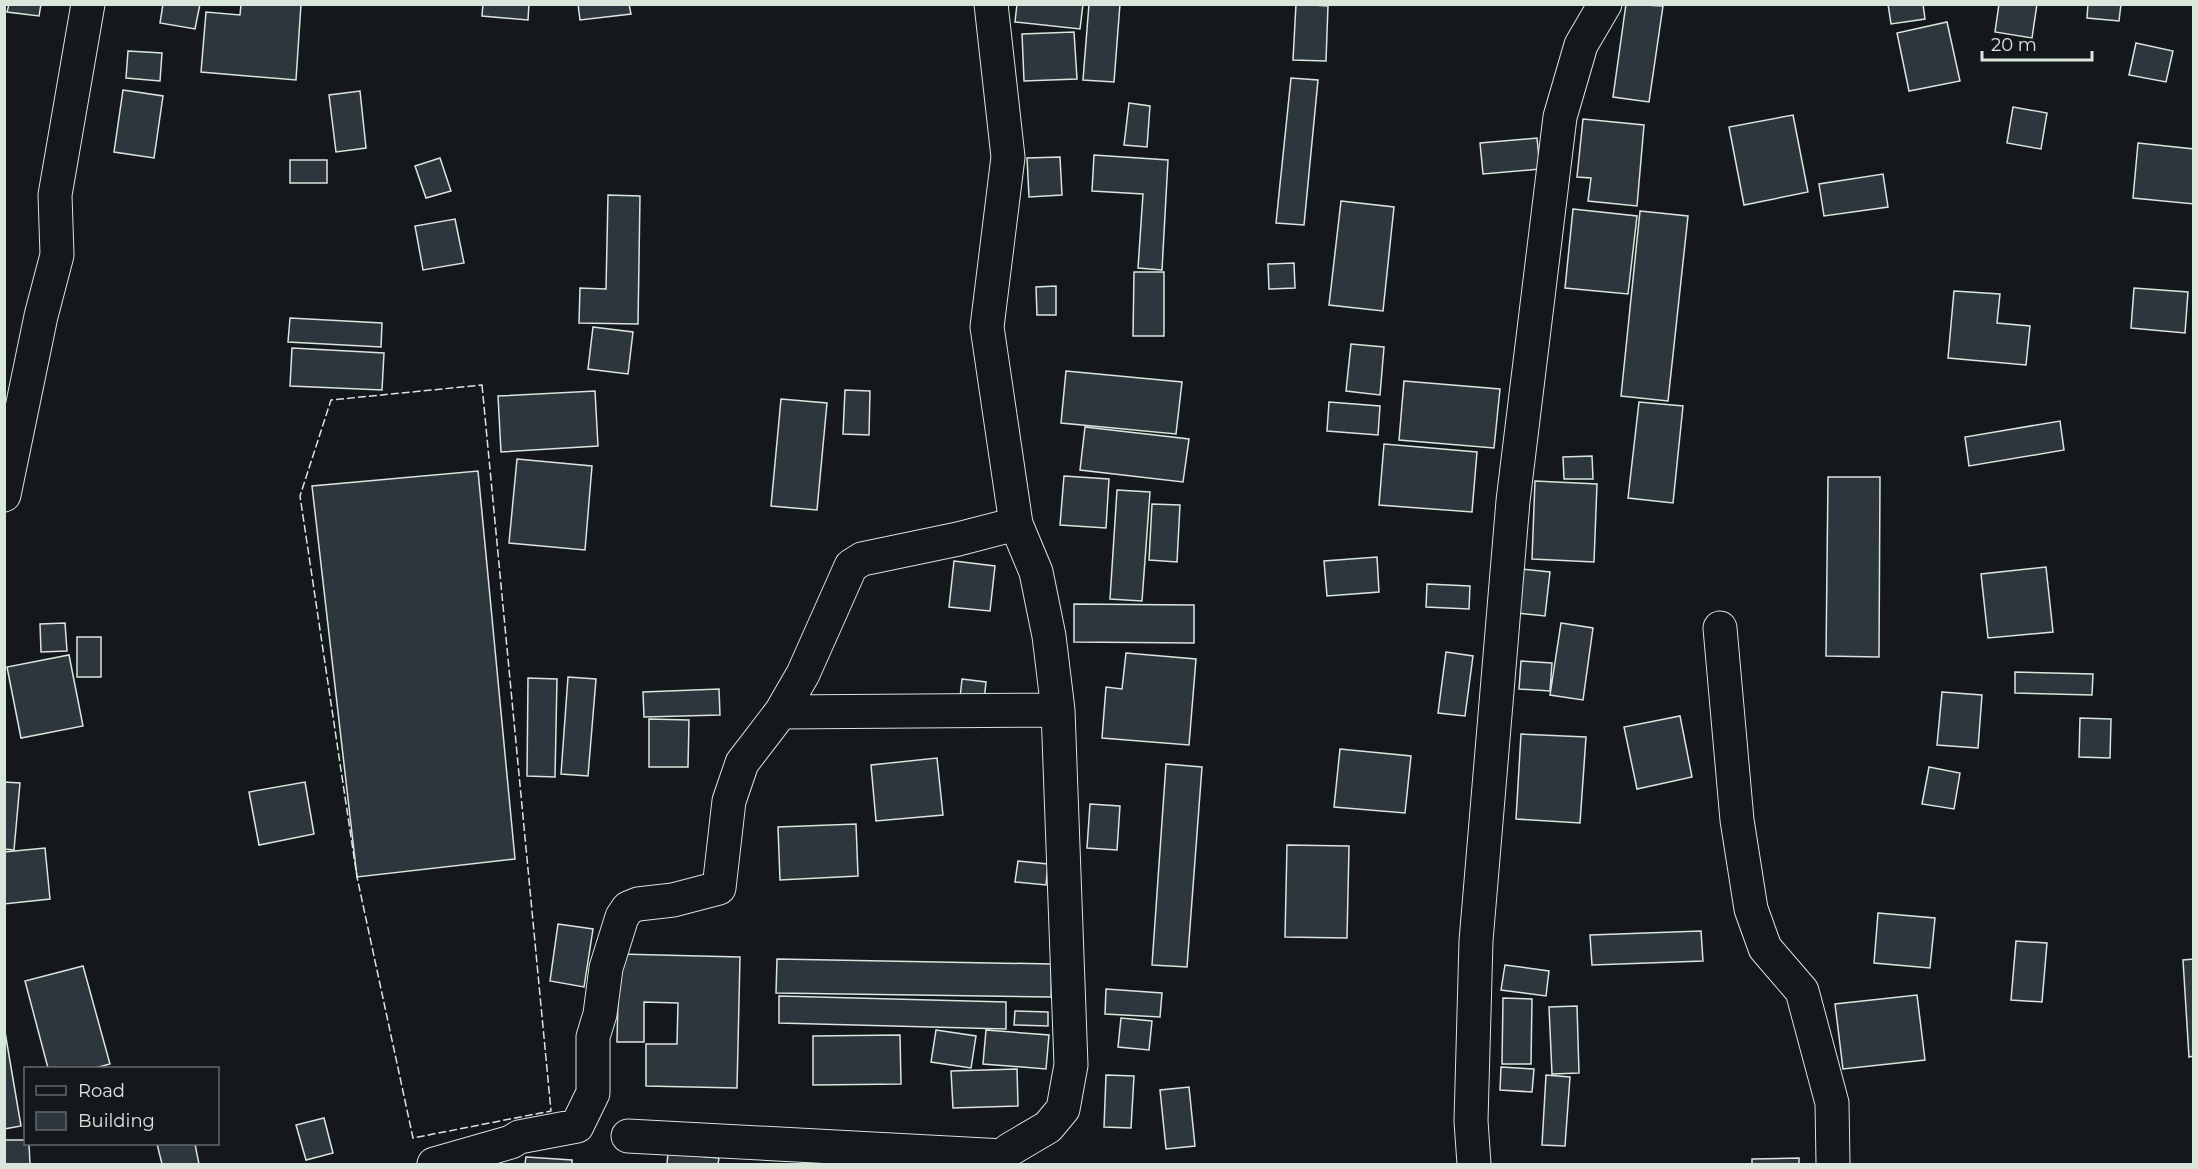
<svg xmlns="http://www.w3.org/2000/svg" width="2198" height="1169" font-family="Montserrat,sans-serif">
<style>
.building{fill:#2c363c;stroke:#d8e6dc;stroke-width:1.5}
.lines{fill:none;stroke-linecap:round;stroke-linejoin:round}
.minor-casing{stroke:#d8e6dc;stroke-width:35}
.minor{stroke:#14181c;stroke-width:33}
.fence{stroke:#d8e6dc;stroke-width:1.5;stroke-dasharray:8 3;stroke-linecap:butt}
</style>
<rect width="100%" height="100%" fill="#14181c"/>
<path class="building" d="M9,4H41L39,16L7,12Z
M163,4H200L195,29L160,23Z
M241,4H301L296,80L201,72L206,12L240,15Z
M483,4H529L528,20L482,16Z
M578,4H629L631,14L580,20Z
M1017,4H1083L1080,29L1015,22Z
M1089,4H1120L1114,82L1083,80Z
M1296,4L1328,6L1326,61L1293,60Z
M1626,4L1663,6L1649,102L1613,97Z
M1888,4H1923L1925,19L1891,24Z
M1999,4H2037L2032,38L1995,32Z
M2088,4H2121L2119,21L2087,18Z
M1947,22L1960,81L1909,91L1897,33Z
M1074,32L1077,79L1024,81L1022,34Z
M2136,43L2173,51L2166,82L2129,75Z
M128,51L162,53L160,81L126,78Z
M1291,78L1318,80L1304,225L1276,223Z
M123,90L163,96L154,158L114,152Z
M360,91L366,148L336,152L329,95Z
M1129,103L1150,106L1147,147L1124,145Z
M2013,107L2047,113L2041,149L2007,143Z
M1793,115L1808,192L1744,205L1729,127Z
M1583,119L1644,125L1637,206L1588,201L1591,178L1577,177Z
M1537,138L1540,169L1483,174L1480,143Z
M2138,143L2194,149V204L2133,198Z
M1094,155L1168,160L1162,270L1138,268L1143,194L1092,191Z
M1060,157L1062,195L1029,197L1027,158Z
M440,158L451,191L426,198L415,166Z
M290,160H327V183H290Z
M1883,174L1888,207L1824,216L1819,184Z
M608,195L640,196L638,324L579,323L580,288L606,289Z
M1341,201L1394,207L1383,311L1329,305Z
M1573,209L1637,216L1628,294L1565,288Z
M1640,211L1688,216L1668,401L1621,396Z
M455,219L464,263L423,270L415,226Z
M1294,263L1295,288L1269,289L1268,264Z
M1134,272H1164V336H1133Z
M1056,286V315H1037L1036,287Z
M2134,288L2188,292L2185,333L2131,328Z
M1954,291L2000,294L1997,323L2030,326L2026,365L1948,358Z
M290,318L382,323L381,347L288,342Z
M593,327L633,332L628,374L588,369Z
M1351,344L1384,347L1380,395L1346,391Z
M292,348L384,353L382,390L290,386Z
M1066,371L1182,382L1176,434L1061,423Z
M1404,381L1500,389L1494,448L1399,440Z
M845,390L870,391L869,435L843,434Z
M595,391L598,446L501,452L498,396Z
M781,399L827,403L817,510L771,506Z
M1329,402L1380,406L1378,435L1327,431Z
M1639,402L1683,406L1673,503L1628,498Z
M2060,421L2064,450L1969,466L1965,437Z
M1085,427L1189,439L1183,482L1080,470Z
M1384,444L1477,452L1472,512L1379,505Z
M1592,456L1593,479H1564L1563,457Z
M517,459L592,466L585,550L509,543Z
M478,471L515,859L357,877L312,486Z
M1064,476L1109,479L1106,528L1060,525Z
M1828,477H1880L1879,657L1826,656Z
M1535,481L1597,484L1594,562L1532,559Z
M1117,490L1150,492L1142,601L1110,599Z
M1152,504L1180,505L1177,562L1149,560Z
M1377,557L1379,592L1327,596L1324,561Z
M954,561L995,566L990,611L949,607Z
M2046,567L2053,632L1988,638L1981,574Z
M1522,569L1550,572L1545,616L1517,613Z
M1427,584L1470,586L1469,609L1426,607Z
M1074,604L1194,605V643L1074,642Z
M65,623L67,651L41,652L40,624Z
M1561,623L1593,628L1583,700L1550,695Z
M77,637H101V677H77Z
M1446,652L1473,656L1465,716L1438,713Z
M1126,653L1196,659L1189,745L1102,738L1106,687L1122,689Z
M69,655L83,726L21,738L7,667Z
M1521,661L1552,663L1550,691L1519,689Z
M2015,672L2093,674L2092,695L2015,693Z
M568,677L596,679L588,776L561,774Z
M528,678L557,679L555,777L527,776Z
M962,679L986,682L984,701L960,698Z
M719,689L720,715L644,717L643,692Z
M1942,692L1982,695L1978,748L1937,745Z
M1680,716L1692,777L1637,789L1624,727Z
M2080,718L2111,719L2110,758L2079,757Z
M649,719L689,720L688,767H649Z
M1521,734L1586,737L1580,823L1516,819Z
M1340,749L1411,756L1405,813L1334,807Z
M937,758L943,815L876,821L871,765Z
M1166,764L1202,767L1187,967L1152,965Z
M1929,767L1960,773L1954,809L1922,804Z
M4,782L20,783L14,850L4,849Z
M305,782L314,834L259,845L249,792Z
M1090,804L1120,806L1117,850L1087,848Z
M856,824L858,876L780,880L778,827Z
M1287,845L1349,846L1347,938L1285,937Z
M45,848L50,899L4,904V852Z
M1018,861L1048,864L1046,885L1015,882Z
M1878,913L1935,918L1930,968L1874,963Z
M558,924L593,929L584,987L550,981Z
M1701,931L1703,961L1592,965L1590,935Z
M2016,941L2047,943L2042,1002L2011,1000Z
M619,954L740,957L737,1088L646,1086V1044H677L678,1003L644,1002V1042H617Z
M777,959L1052,964L1051,997L776,993Z
M2194,959V1056L2189,1057L2183,960Z
M1505,965L1549,971L1546,996L1501,990Z
M83,966L110,1064L95,1068H48L25,981Z
M1106,989L1162,993L1160,1017L1105,1014Z
M1917,995L1925,1060L1843,1069L1835,1004Z
M779,996L1006,1002V1029L779,1023Z
M1503,998L1532,999L1531,1064H1502Z
M1577,1006L1579,1073L1552,1074L1549,1007Z
M1015,1011L1048,1012V1026L1014,1025Z
M1121,1018L1152,1021L1149,1050L1118,1047Z
M4,1026L21,1126L4,1129Z
M936,1030L976,1036L971,1068L931,1062Z
M986,1030L1049,1035L1046,1069L983,1064Z
M900,1035L901,1084L813,1085V1036Z
M1501,1067L1534,1069L1532,1092L1500,1090Z
M1017,1069L1018,1106L953,1108L951,1071Z
M1106,1075L1134,1076L1131,1128L1104,1127Z
M1546,1075L1570,1077L1565,1146L1542,1145Z
M1189,1087L1195,1146L1166,1149L1160,1090Z
M324,1118L333,1153L306,1160L296,1125Z
M4,1140H26V1144H29L30,1164H4Z
M157,1144H195L199,1164H162Z
M668,1153L719,1158L718,1164H667Z
M526,1157L572,1160V1164H525Z
M1799,1158V1164H1752V1159Z"/>
<g class="lines">
<defs>
<path id="minor" d="M991,4L1008,157L987,327L1016,524L1036,572L1049,636L1058,710L1071,1065L1063,1109L1048,1127L1009,1150L998,1164
M4,495L41,316L57,255L55,195L88,4
M1720,628L1737,820L1751,909L1765,948L1802,991L1832,1103L1833,1164
M781,712L1058,710
M628,1136L1004,1156
M434,1164L511,1142L519,1137L577,1126L593,1093V1037L600,1014L606,968L622,917L628,908L638,904L673,900L719,888L729,801L742,763L781,712L803,674L851,566L862,559L958,539L1016,524
M1474,1164L1471,1121L1476,941L1513,501L1560,117L1581,45L1605,4"/>
</defs>
<use href="#minor" class="minor-casing"/>
<use href="#minor" class="minor"/>
<path class="fence" d="M482,385L551,1111L413,1138L357,877L300,496L331,400Z"/>
</g>
<rect width="2198" height="1169" fill="none" stroke="#d8e6dc" stroke-width="12"/>
<rect x="24" y="1067" width="195" height="78" fill="#14181c" stroke="#626a69" stroke-width="1.5"/>
<rect x="36" y="1086" width="30" height="9" fill="#14181c" stroke="#626a69" stroke-width="1.5"/>
<text x="78" y="1097" font-size="18" fill="#d8e6dc">Road</text>
<rect x="36" y="1112" width="30" height="18" fill="#2c363c" stroke="#626a69" stroke-width="1.5"/>
<text x="78" y="1127" font-size="18" fill="#d8e6dc">Building</text>
<path d="M1982 51v9h110v-9" fill="none" stroke="#d8e6dc" stroke-width="3"/>
<text x="1991" y="51" font-size="18" fill="#d8e6dc" stroke="#14181c" stroke-width="4.5" paint-order="stroke">20 m</text>
</svg>
